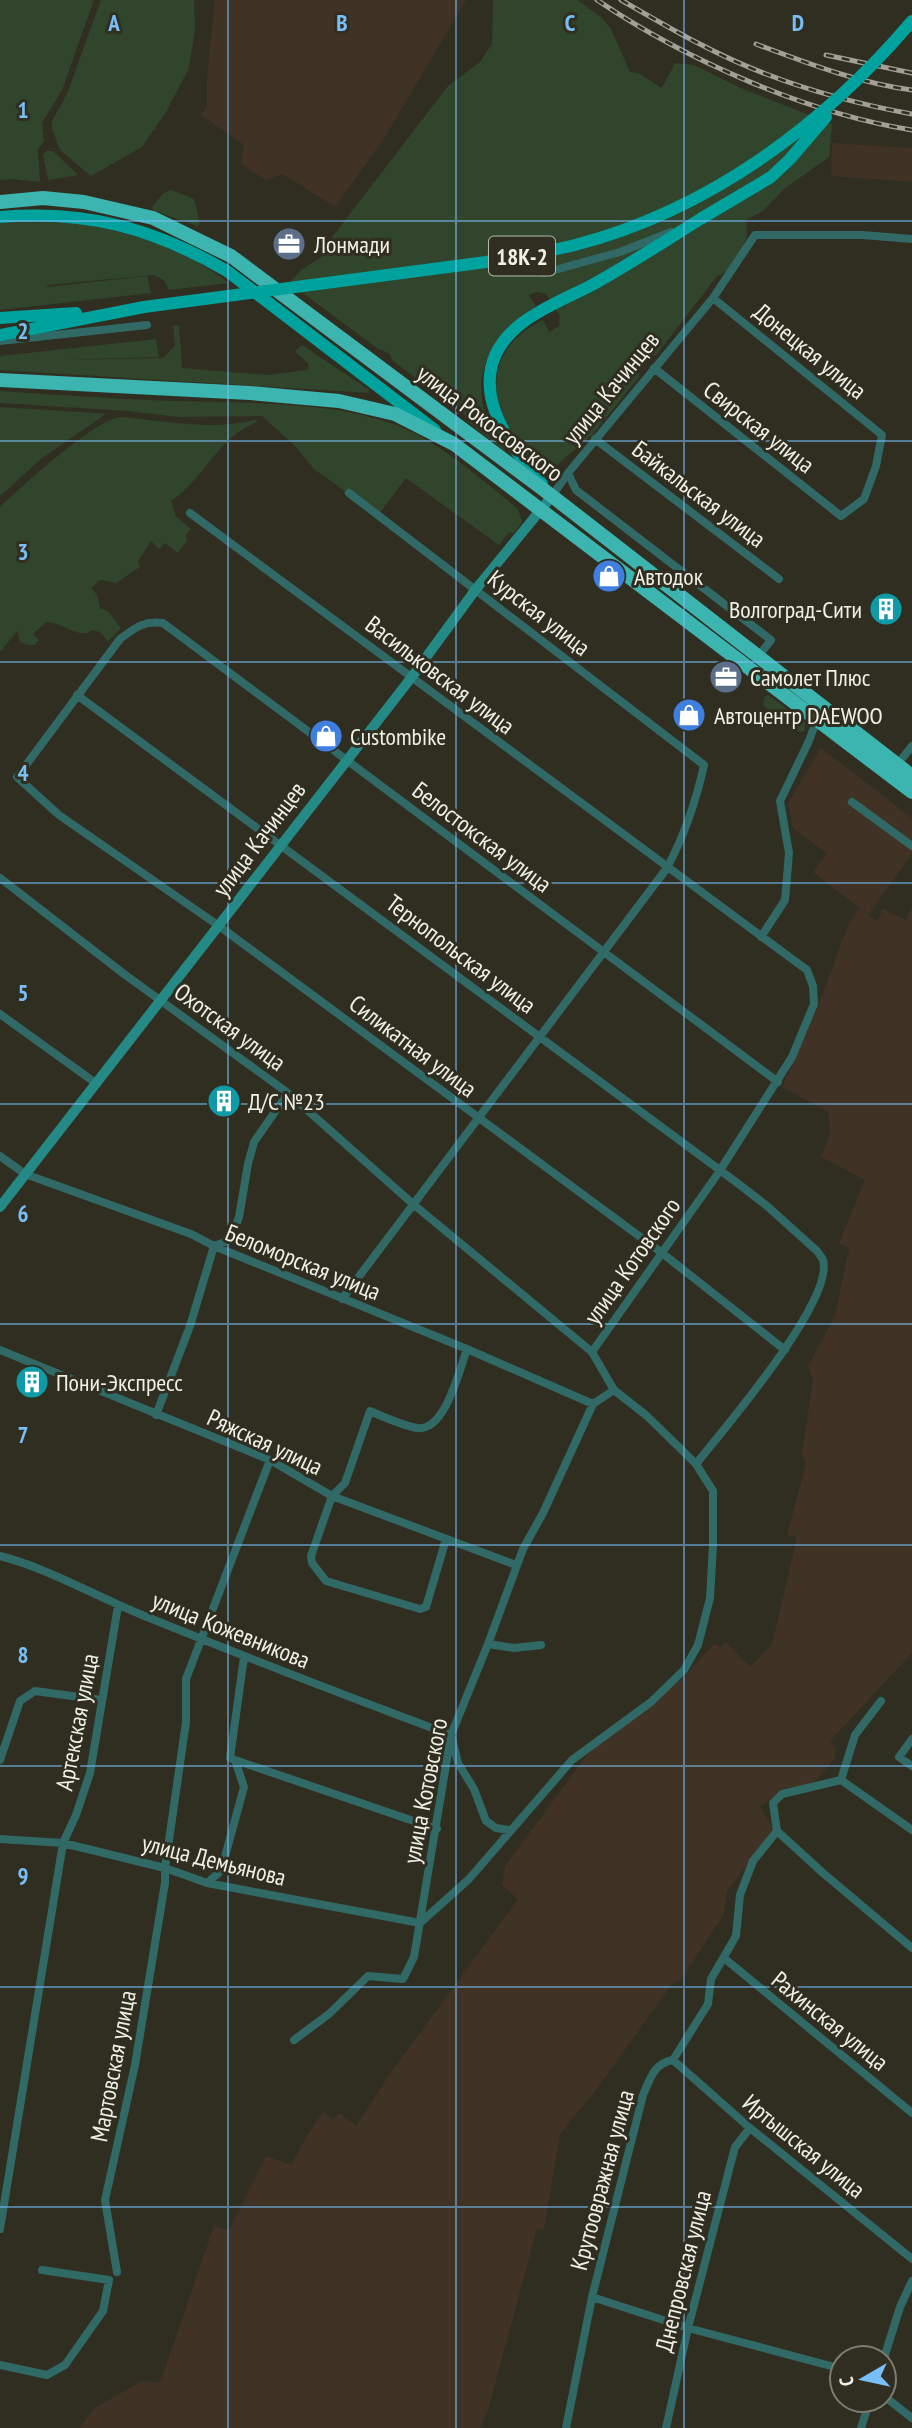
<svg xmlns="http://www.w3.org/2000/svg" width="912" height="2428" font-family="'PT Sans Narrow',sans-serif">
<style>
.industrial{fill:#403225}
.green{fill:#31452c}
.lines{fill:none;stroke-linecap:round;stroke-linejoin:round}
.street{stroke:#316966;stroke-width:8}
.secondary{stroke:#258986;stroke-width:10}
.primary{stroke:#00a29e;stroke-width:12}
.highway{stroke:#3cb4b0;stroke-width:14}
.rail-casing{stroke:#a3a197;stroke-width:5}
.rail{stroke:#302e21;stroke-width:2.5;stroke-dasharray:8;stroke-linecap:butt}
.primary-bridge{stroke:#00a29e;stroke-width:12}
.grid{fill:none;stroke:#78bff7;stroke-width:2;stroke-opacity:0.55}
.labels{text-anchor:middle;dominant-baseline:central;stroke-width:6;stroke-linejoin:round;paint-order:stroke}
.shield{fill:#302e21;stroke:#b7b6ac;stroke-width:2}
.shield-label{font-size:23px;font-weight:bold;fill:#f1f0e7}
.poi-label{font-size:24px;fill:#f1f0e7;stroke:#302e21;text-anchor:start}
.street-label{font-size:24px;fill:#f1f0e7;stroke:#302e21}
.grid-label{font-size:23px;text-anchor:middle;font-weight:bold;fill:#78bff7;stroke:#302e21;stroke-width:6;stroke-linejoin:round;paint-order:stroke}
</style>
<rect width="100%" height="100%" fill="#302e21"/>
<path class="industrial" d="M215,0H466L385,137L335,207L283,174L265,180L241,164L244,145L201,115L207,106V76Z
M832,143L912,148V182L831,176Z
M821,748L912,818V854L868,915L877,921L883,909L906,920L912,907V1653L830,1741L835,1747L836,1757L812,1785L785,1787L760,1807L774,1830L727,1891L724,1914L681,1980L672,1984L597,2089L560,2134L544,2230L537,2229L488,2410L480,2428H79L95,2408L142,2381L160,2383L214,2226L229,2230L266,2156L291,2165L308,2134L323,2112L333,2120L339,2113L356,2126L389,2075L518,1899L502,1885L505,1866L590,1751L682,1679L715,1643L720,1648L726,1642L750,1667L772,1644L797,1537L787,1535L806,1464L802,1453L813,1380L808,1366L835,1316L849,1248L839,1243L865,1180L821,1157L830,1134L828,1112L782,1087L818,1007L848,925L859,909L866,913L813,872L827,854L793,828L788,803Z"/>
<path class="green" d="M0,0H94L62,90L42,123L44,141L38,150L40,182L12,179L0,180Z
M101,0H194L195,29L189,68L166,112L142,147L91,176L60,150L52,129V121L67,94Z
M493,0H577L601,17L611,29L630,72L638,73L662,88L675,63L694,65L743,89L832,124L829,157L784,189L763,211L746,220L747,237L732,270L717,276L657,354L649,358L635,354L632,359L639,370V377L593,434L557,465V484C544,472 529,459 519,445C484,398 487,347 543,320L549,332L559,326L560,316L546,294L536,292L529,295L536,306C494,330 466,378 490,425C495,435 502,444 507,453L468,422L467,417L392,360L390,354L377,348L289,283L301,270L328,253L326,245L448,86L480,62L492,44Z
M47,151H53L78,175L48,180L43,154Z
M171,190L194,199L200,224L197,226L153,210L152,207C158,200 162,192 171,190Z
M58,221C115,228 183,245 228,283L169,290L164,280L153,275L47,285V287L147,276L151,293L0,310V222Z
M179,325L182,368L269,375L306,370L309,368L308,363L296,353V350L302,345L368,389L370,393L0,370V356L156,339L159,357L57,360L163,358L175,346L173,326Z
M0,391C58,395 117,399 175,401C244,403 338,401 401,427C437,441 488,484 518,509L522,522L514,533L509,532L499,545L406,478L378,515L314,469L294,445L262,416L179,417L127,411L0,403Z
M0,407L97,413L106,414L42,458L0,496Z
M121,417C165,421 212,431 255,420L257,422C217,437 205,479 171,501L176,517L191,529L186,535L187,541L178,553L165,543L159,549L151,541L138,561L140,567L116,583L100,580L91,588L97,595L100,608L108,611L121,628L108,642L100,632L92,630C79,641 62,621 46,622L33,634L39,640L35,645H27L20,642L17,631L0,652V507C21,487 95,419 121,417Z
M768,695L805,722V730L801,732L794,731L763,705L764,698Z"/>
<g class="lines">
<path class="street" d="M544,273L620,252L671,232
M0,341L147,325
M654,368L841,516L864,499L876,466L882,435L713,298
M595,439L779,579
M552,496L568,473
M190,513L807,970L813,986L814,1004L792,1057L719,1172L592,1352
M758,657L771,640L576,490L568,473L713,298L755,235H863L912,239
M77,695L736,1182L767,1206L817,1251C819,1254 822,1257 823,1260C835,1300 723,1430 696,1464
M897,765L912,746
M852,802L912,846
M0,878L124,974L288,1093L413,1204L592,1352L614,1390L647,1416L696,1464L713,1491V1545L710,1598L698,1645L684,1670L651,1702L572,1760L469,1879L420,1923
M761,937L785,900L789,853L780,801L809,741L817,719
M0,1014L97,1084
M778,1082L163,623C144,620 135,628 120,639L17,777L59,815L219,926L662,1253L785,1350
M0,1156L25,1174L191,1234L214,1246L467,1349L593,1404
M342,1299L667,868C685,834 696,802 704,765L349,493
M0,1350L270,1460L332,1496L516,1565
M156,1415L190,1326L214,1246L230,1240L239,1217L248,1164L254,1142L288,1093
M446,1539L426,1607L420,1609L326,1581L312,1563L311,1556L332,1496L345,1483L370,1411C384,1417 401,1425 417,1428C445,1432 459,1371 467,1349
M0,1556C51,1569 98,1598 147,1617C248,1658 349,1697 451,1735L458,1763L474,1789L486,1821L496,1828L509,1830
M488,1644L514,1648L541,1645
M912,1739L899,1757L912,1766
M0,1760L20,1701L35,1691L102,1700
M235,1760L437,1829
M841,1780L855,1735L881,1701
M841,1780L912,1830
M777,1831L823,1873L912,1948
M0,1839L63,1843L165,1868L207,1883L420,1923
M207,1883L221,1871L244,1787L235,1760L230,1758L244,1657
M724,1958L912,2113
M294,2040L329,2014L368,1976L403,1979L414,1957L451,1735L488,1644L523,1549L543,1513L593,1404L614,1390
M673,2060L750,2128L912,2259
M0,2229L63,1843L76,1815L90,1773L118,1606
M117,2272L105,2200L135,2065L165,1883V1868L186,1722V1679L270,1460
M592,2297L688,2328L842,2369
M884,2358L900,2307L912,2281
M0,2365L47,2375L65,2365L103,2311L109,2280L42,2270
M884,2396L912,2418
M566,2428L592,2297L643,2095C650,2079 654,2063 673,2060L708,2004L711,1979L736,1936L740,1895L753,1861L777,1831L773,1803L782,1794L841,1780
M666,2428L688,2328L735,2147L750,2128
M861,2428L870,2400"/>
<path class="secondary" d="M0,1207L411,678L476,589L552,496"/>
<path class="primary" d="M0,217C86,210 153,228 227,271L435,430
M0,318L76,313
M0,335L144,307
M542,484C502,438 458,373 522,323C543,307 569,297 592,285C630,264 665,241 702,218"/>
<path class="highway" d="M0,202L43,198L84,202L153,218L231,256L552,496L912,776
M0,380L250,393L339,401L395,414L454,444L912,792"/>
<defs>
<path id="rail" d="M597,0C686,60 806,113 912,130
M621,0C668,27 715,55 766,74C813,92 862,105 912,114
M756,44C807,63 858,83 912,90
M826,55L912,73"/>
</defs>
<use href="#rail" class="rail-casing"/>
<use href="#rail" class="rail"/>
<path class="primary-bridge" d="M702,218L771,177L790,159L826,117
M144,307L486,262C516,257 546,252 575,245C709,210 824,125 912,21"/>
</g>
<path class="grid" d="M228,0V2428M456,0V2428M684,0V2428M0,221H912M0,441H912M0,662H912M0,883H912M0,1104H912M0,1324H912M0,1545H912M0,1766H912M0,1987H912M0,2207H912"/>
<defs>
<symbol id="office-disc" viewBox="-11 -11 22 22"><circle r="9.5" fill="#5c6f8a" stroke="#302e21"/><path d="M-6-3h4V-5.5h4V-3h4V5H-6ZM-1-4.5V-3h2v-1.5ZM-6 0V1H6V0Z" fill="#fff"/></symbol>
<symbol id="shop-disc" viewBox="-11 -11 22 22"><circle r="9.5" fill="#3f7fe0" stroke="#302e21"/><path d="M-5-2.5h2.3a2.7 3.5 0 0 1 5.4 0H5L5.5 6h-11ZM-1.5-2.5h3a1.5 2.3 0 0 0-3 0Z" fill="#fff"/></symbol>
<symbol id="building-disc" viewBox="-11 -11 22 22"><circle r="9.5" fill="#0f9aa8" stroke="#302e21"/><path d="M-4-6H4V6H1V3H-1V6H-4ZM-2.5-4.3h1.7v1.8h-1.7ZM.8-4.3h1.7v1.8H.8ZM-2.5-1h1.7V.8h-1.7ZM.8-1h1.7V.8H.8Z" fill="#fff"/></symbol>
</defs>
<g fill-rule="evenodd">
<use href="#office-disc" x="270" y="225" width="38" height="38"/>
<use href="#shop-disc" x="590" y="557" width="38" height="38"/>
<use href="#building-disc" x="867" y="590" width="38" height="38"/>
<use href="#office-disc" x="707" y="658" width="38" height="38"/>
<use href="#shop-disc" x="670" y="696" width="38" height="38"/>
<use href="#shop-disc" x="307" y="717" width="38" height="38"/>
<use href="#building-disc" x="205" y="1082" width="38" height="38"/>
<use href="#building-disc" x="13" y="1363" width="38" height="38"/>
</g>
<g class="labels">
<rect class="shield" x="489" y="236.5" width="66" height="39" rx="5"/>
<g class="shield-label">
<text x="522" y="256">18К-2</text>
</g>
<g class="poi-label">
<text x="314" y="244">Лонмади</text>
<text x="634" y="576">Автодок</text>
<text x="862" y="609" text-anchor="end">Волгоград-Сити</text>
<text x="750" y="677">Самолет Плюс</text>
<text x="714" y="715">Автоцентр DAEWOO</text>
<text x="350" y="736">Custombike</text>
<text x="248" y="1101">Д/С №23</text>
<text x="56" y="1382">Пони-Экспресс</text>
</g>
<g class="street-label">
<text transform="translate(810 351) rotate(39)">Донецкая улица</text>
<text transform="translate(611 388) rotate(-51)">улица Качинцев</text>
<text transform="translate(490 423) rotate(37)">улица Рокоссовского</text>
<text transform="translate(759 427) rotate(38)">Свирская улица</text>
<text transform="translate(699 494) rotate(37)">Байкальская улица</text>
<text transform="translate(539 613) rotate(38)">Курская улица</text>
<text transform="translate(440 675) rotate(37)">Васильковская улица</text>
<text transform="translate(482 837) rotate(37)">Белостокская улица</text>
<text transform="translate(259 839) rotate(-53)">улица Качинцев</text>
<text transform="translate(461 954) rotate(37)">Тернопольская улица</text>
<text transform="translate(230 1027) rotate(36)">Охотская улица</text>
<text transform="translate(413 1046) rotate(37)">Силикатная улица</text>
<text transform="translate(632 1261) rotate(-55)">улица Котовского</text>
<text transform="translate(303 1262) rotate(22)">Беломорская улица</text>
<text transform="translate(265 1442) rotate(25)">Ряжская улица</text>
<text transform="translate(231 1630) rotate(22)">улица Кожевникова</text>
<text transform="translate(77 1722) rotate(-79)">Артекская улица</text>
<text transform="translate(425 1791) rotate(-79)">улица Котовского</text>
<text transform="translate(214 1860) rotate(14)">улица Демьянова</text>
<text transform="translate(830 2021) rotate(39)">Рахинская улица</text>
<text transform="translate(113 2066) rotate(-79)">Мартовская улица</text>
<text transform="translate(804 2146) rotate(39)">Иртышская улица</text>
<text transform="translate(602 2180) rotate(-75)">Крутоовражная улица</text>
<text transform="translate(683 2271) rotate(-76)">Днепровская улица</text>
</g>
</g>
<g class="grid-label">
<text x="114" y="31">A</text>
<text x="342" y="31">B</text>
<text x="570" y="31">C</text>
<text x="798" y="31">D</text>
<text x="23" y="118">1</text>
<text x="23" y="339">2</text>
<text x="23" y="560">3</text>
<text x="23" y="781">4</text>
<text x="23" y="1001">5</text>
<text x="23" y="1222">6</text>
<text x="23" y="1443">7</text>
<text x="23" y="1663">8</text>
<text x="23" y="1884">9</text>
</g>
<g transform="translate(863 2379) rotate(261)"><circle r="33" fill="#302e21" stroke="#7d7c70" stroke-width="2"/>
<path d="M0-5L12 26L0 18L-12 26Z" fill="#78bff7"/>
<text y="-10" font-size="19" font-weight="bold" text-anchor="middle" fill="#f1f0e7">С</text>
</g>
</svg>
